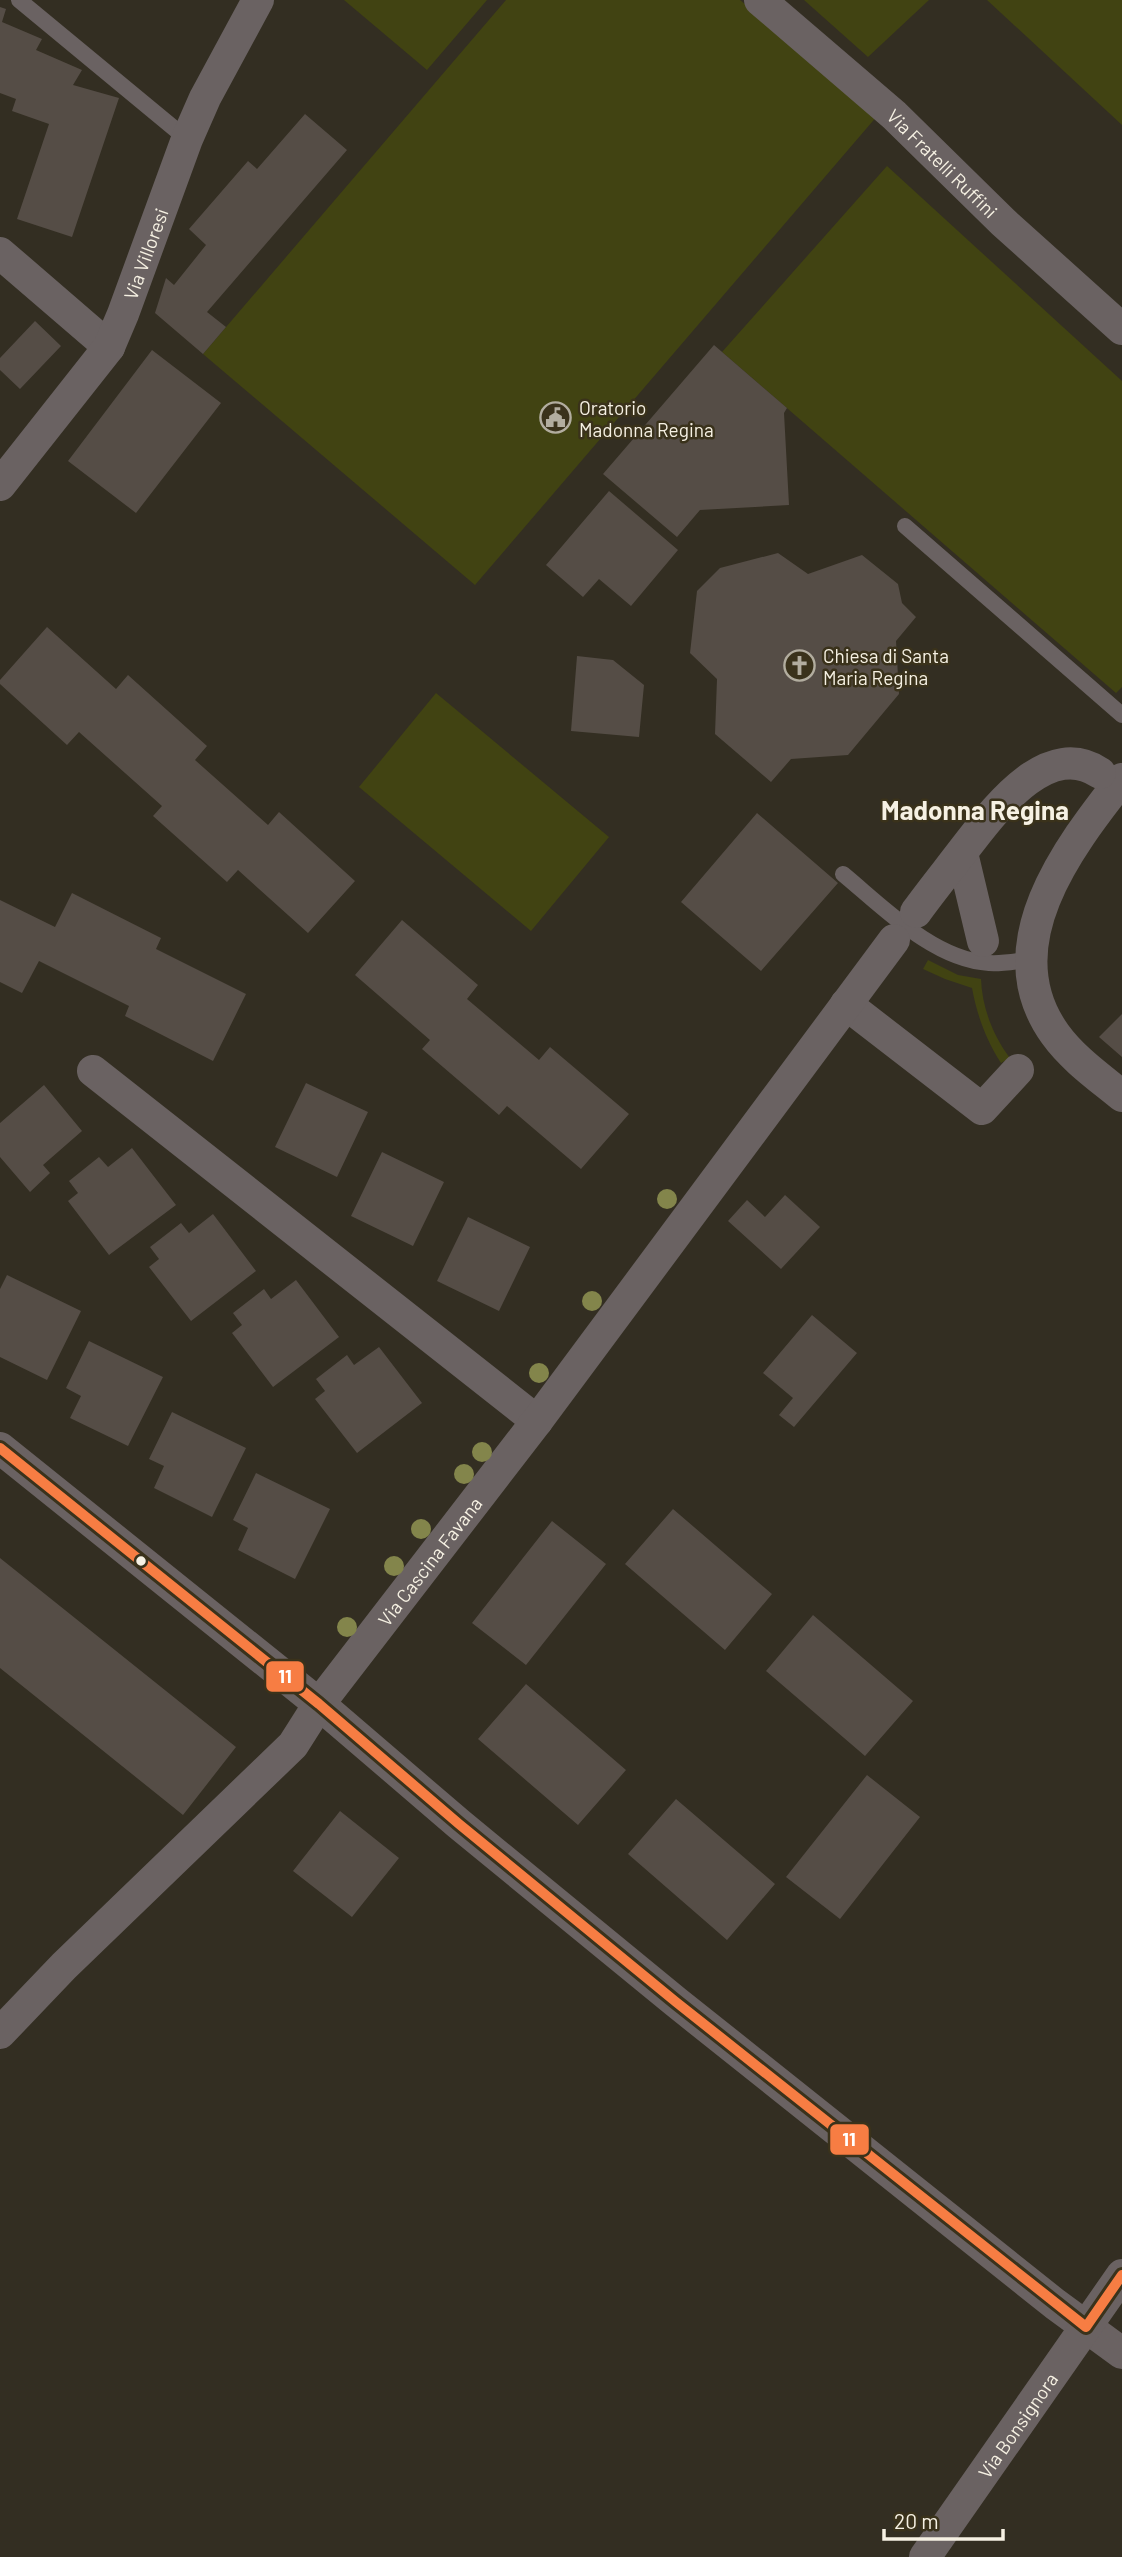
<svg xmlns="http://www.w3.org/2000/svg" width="1122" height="2557" font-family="Barlow,sans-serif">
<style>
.green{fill:#414312}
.building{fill:#554d46}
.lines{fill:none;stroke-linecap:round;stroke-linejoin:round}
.lane{stroke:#6a6262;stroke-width:16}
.street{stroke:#6a6262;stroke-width:32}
.bus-1-casing{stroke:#3a321b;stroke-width:16}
.bus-1{stroke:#f77d43;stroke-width:10}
.tree{fill:#83854b}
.bus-dot{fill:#f6f1e3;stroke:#3a321b;stroke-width:2.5}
.labels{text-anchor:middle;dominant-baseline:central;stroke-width:5;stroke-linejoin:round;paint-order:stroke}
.street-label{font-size:19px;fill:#f6f1e3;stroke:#3a321b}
.poi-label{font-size:19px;fill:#f6f1e3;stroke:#3a321b;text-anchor:start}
.district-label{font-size:26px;font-weight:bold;fill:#f6f1e3;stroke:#3a321b}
.line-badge{stroke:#3a321b;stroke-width:2.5}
.badge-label{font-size:19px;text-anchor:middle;font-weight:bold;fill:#fff}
</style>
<rect width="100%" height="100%" fill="#332e22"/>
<path class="green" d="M344,0H487L427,70Z
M506,0H740L878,115L475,585L203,354Z
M804,0H929L868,57Z
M987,0H1122V125Z
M887,166L1122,381V687L1116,693L722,352Z
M436,693L609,837L531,931L359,787Z
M928,960L958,975L981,979C982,1007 993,1036 1010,1058L1001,1063C986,1040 977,1015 972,988L945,979L923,969Z"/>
<path class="building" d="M0,7L6,9L2,22L42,39L36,50L82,70L73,85L119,98L72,237L17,219L49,124L12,111L16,99L0,93Z
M305,114L347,150L207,312L226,327L203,354L155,313L166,278L174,285L206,245L189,229L248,161L257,169Z
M35,321L61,346L20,389L0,370V358Z
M714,345L787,408L784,413L789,505L700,510L677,537L603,474Z
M152,350L221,403L136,513L68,461Z
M609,491L678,550L631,606L599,579L583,597L546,565Z
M778,553L808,574L862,555L898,584L902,603L916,617L896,641L899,694L848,755L791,759L771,782L715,734L717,679L690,653L697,591L720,568Z
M47,627L116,689L128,675L207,746L195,760L268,825L279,812L355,881L308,933L238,870L227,882L153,816L162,806L79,732L67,745L0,684V680Z
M577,656L613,660L644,685L639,737L571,731Z
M757,813L838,883L761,971L681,902Z
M72,893L161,938L156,949L246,994L213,1061L125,1016L129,1006L39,961L22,993L0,982V900L55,927Z
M402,920L478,985L467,999L539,1060L550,1047L629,1114L581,1169L507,1106L499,1115L422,1049L430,1040L355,975Z
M1122,1014V1057L1099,1037Z
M306,1083L368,1112L337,1177L275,1147Z
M44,1085L82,1131L43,1165L50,1173L30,1192L0,1157V1123Z
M132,1148L176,1205L109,1255L68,1201L78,1193L69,1181L99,1157L108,1167Z
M382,1152L444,1182L413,1246L351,1216Z
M785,1195L820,1227L781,1269L728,1221L747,1200L765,1217Z
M213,1214L256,1271L191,1321L149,1267L159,1259L150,1247L181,1223L189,1233Z
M468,1217L530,1247L499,1311L437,1281Z
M7,1275L81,1311L47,1380L0,1357V1289Z
M296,1280L339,1337L273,1387L232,1333L242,1325L233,1313L264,1289L271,1299Z
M812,1315L857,1353L794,1427L779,1415L793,1398L763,1373Z
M89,1341L163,1377L128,1446L70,1418L81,1396L66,1388Z
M379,1347L422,1403L357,1453L315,1399L325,1391L316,1379L347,1355L354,1365Z
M172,1412L246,1448L212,1517L154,1488L164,1466L149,1459Z
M256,1473L330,1509L295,1579L238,1550L248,1528L233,1520Z
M673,1509L772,1594L725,1650L625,1564Z
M552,1521L606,1564L526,1665L472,1623Z
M0,1558L236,1747L183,1815L0,1668Z
M813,1615L913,1701L865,1756L766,1671Z
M526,1684L626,1770L578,1825L478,1739Z
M867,1775L920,1817L840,1919L786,1877Z
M676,1799L775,1884L727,1940L628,1854Z
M340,1811L399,1858L352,1917L293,1871Z"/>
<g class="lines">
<path class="lane" d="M19,0L187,139
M905,526L1122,715
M843,874C883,907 934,960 989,963C1003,964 1018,961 1032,959"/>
<g class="street">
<path id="s1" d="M760,0L894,115L1003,222L1122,329"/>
<path d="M0,253L109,347"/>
<path id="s2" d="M0,485L109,347L123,314L187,139L205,98L258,0"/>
<path d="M1122,779C1068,848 992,946 1055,1034C1073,1059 1099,1077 1122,1096"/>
<path d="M962,853L983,941"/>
<path d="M916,912C932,890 949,869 965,848C994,811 1047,737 1100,773"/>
<path d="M846,1004L982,1109L1018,1070"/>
<path d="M93,1071L537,1421"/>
<path d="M0,1448L319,1704L459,1824L676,2002L1055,2304L1122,2353"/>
<path id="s3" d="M0,2033L64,1966L293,1745L319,1704L537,1421L894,940"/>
<path id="s4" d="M925,2557L1122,2275"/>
</g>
<defs>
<path id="bus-1" d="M0,1448L319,1704L459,1824L676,2002L1086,2327L1122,2275"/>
</defs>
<use href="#bus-1" class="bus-1-casing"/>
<use href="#bus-1" class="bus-1"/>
</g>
<g class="tree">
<circle cx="667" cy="1199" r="10"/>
<circle cx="592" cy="1301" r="10"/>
<circle cx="539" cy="1373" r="10"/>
<circle cx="482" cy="1452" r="10"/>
<circle cx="464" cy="1474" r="10"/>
<circle cx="421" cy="1529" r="10"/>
<circle cx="394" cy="1566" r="10"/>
<circle cx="347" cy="1627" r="10"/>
</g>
<defs>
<symbol id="civic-ring" viewBox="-11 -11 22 22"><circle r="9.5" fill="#3a321b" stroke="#b2ad9f" stroke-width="1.5"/><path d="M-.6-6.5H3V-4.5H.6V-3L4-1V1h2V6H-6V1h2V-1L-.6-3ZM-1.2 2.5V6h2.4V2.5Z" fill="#b2ad9f"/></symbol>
<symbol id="church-ring" viewBox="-11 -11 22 22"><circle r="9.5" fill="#3a321b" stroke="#b2ad9f" stroke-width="1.5"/><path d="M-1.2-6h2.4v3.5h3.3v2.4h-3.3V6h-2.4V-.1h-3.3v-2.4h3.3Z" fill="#b2ad9f"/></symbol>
</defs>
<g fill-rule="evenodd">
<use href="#civic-ring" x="538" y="400" width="35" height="35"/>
<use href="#church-ring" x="782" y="648" width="35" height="35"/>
</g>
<circle class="bus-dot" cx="141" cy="1561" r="6"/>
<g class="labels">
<g class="street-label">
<text stroke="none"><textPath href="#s1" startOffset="245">Via Fratelli Ruffini</textPath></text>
<text stroke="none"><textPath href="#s2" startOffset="276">Via Villoresi</textPath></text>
<text stroke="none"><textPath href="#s3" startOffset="640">Via Cascina Favana</textPath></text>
<text stroke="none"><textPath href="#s4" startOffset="161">Via Bonsignora</textPath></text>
</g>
<g class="poi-label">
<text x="579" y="407">Oratorio<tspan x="579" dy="22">Madonna Regina</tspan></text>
<text x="823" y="655">Chiesa di Santa<tspan x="823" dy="22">Maria Regina</tspan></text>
</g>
<g class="district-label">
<text x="975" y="809">Madonna Regina</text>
</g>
</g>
<g class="line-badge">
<rect x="265" y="1660" width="40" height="33" rx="7" fill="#f77d43"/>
<rect x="829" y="2123" width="41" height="33" rx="7" fill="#f77d43"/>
</g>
<g class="badge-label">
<text x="285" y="1683">11</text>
<text x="849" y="2146">11</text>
</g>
<path d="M884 2529v10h119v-10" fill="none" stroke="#f6f1e3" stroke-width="3.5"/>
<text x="894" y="2529" font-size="21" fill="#f6f1e3" stroke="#3a321b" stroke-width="5" paint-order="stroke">20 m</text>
</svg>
